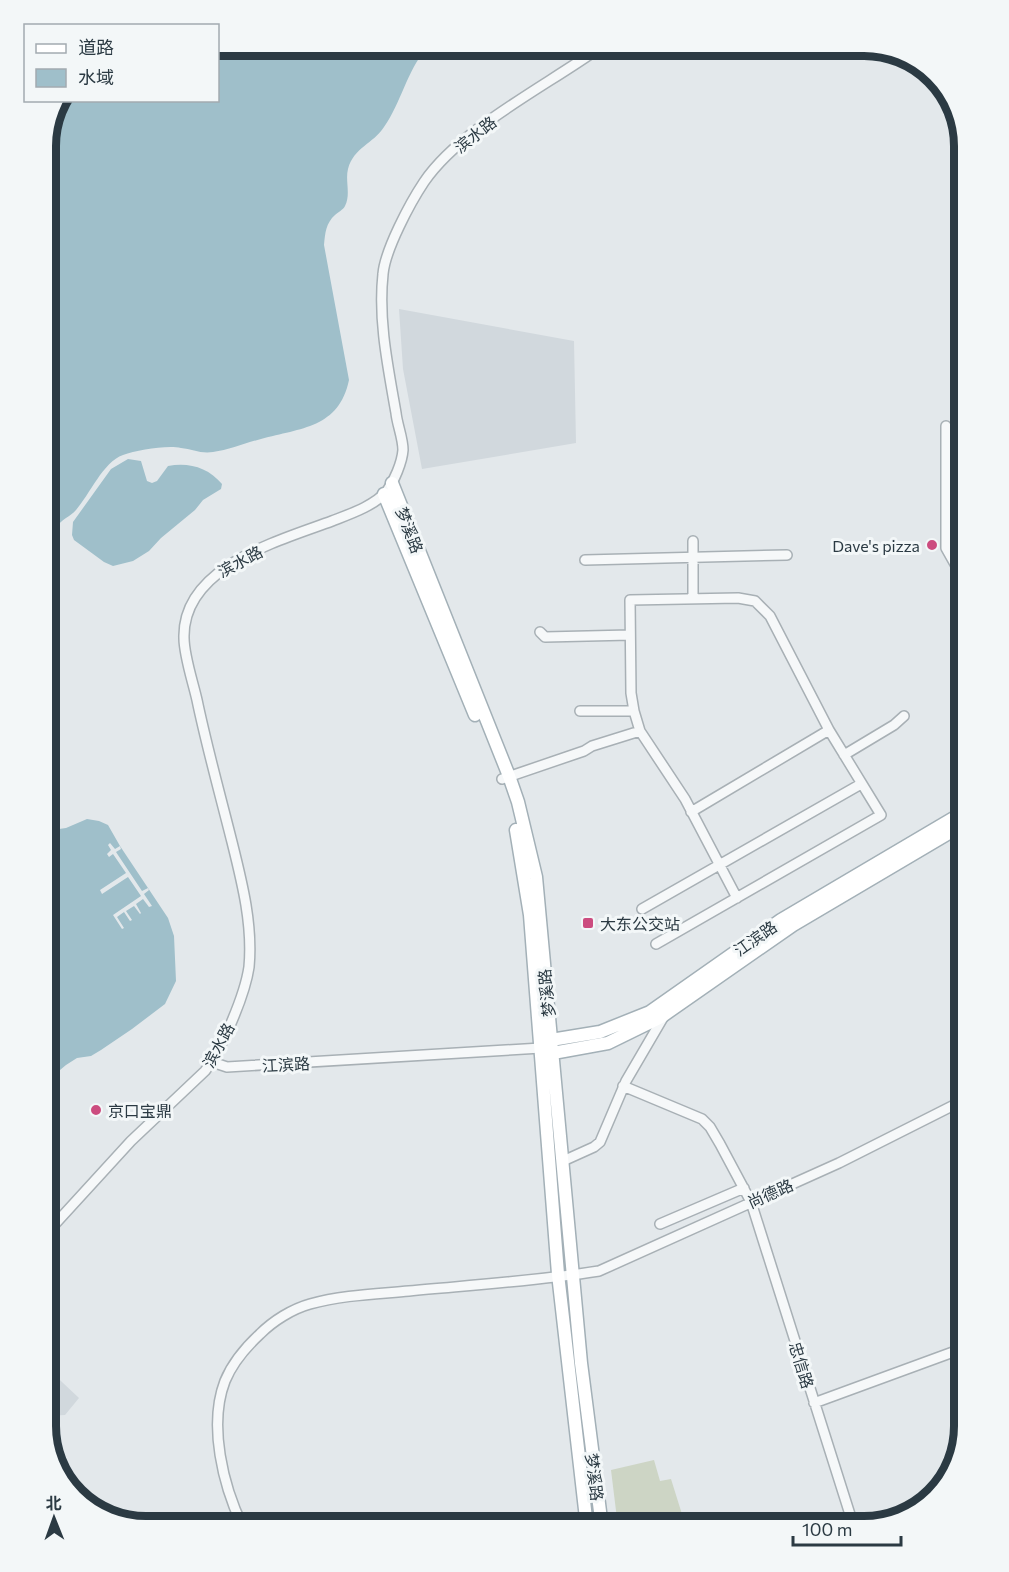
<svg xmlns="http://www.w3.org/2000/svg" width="1009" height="1572" font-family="Commissioner,'Noto Sans SC',sans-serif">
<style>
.built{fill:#d1d8dd}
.green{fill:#cdd5c5}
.water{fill:#9fbfca}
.pier{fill:#e3e8eb}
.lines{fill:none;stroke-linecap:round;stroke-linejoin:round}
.minor-casing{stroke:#a8b0b5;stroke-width:12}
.major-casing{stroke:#a3b0b7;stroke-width:15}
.minor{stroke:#f6f8f9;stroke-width:9}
.major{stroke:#fff;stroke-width:12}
.poi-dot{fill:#cc4c7f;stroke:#f3f7f8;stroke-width:2}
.labels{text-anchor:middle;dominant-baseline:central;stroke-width:6;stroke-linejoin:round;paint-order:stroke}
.street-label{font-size:16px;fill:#2b3a43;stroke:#f3f7f8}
.poi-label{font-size:16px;fill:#2b3a43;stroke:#f3f7f8;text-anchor:start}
.rim{fill:none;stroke:#2b3a43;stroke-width:8}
</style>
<rect width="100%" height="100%" fill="#e3e8eb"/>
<path class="built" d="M399,309L574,341L576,443L422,469L403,369Z
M45,1366L79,1398L65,1415L45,1416Z"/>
<path class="green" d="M654,1460L660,1481L671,1479L686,1527H618L611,1470Z"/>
<path class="water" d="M426,49C407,71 401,103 384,127C373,144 354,147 348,169C345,181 351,194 345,206C343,210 338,212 335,215C326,223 325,233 324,245L349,380C339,428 301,428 261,439C245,443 229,450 213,452C201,454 192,449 181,448C167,445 137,450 123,455C103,462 90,494 76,510C70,517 61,519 56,528C51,538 57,548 57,559C57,572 57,587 54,600H45V139L63,101L218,100V51Z
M128,459L141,461L147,481L152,483L157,481L168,466C188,462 208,467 222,484L221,489L203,500L195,510L161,538L149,551L133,561L113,566L104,562L74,540L72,535L73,522L111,469Z
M87,819L99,821L108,825L120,846L168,918L174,936L176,981L165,1004L132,1029L101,1050L91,1056L77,1058L66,1065L54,1075L46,1089L45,1099V831L66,828Z"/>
<path class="pier" d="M110,843L115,849L120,846L121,849L116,852L142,891L148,888L149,890L144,894L152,906L149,907L143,899L136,904L141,913L140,914L134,906L126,911L132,920L130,921L124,912L117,917L124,928L122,929L113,915L141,896L128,877L102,894L100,890L126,873L113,854L109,857L107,854L111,850L108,845Z"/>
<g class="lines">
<defs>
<path id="minor" d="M946,426V548L964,580
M585,560L787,555
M693,599V541
M540,632L545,637L630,635
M580,711H634
M844,755L894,725L904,716
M502,779L584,751L592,746L640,731
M737,898L685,799L640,731L634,711L631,693L630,600L738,598L755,601L770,616L829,730
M642,909L861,784
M656,944L881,815L829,730L691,812
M212,1062L227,1067L541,1048
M623,1086L702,1119L710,1127L720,1144L751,1202L854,1527
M563,1161L594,1147L600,1142L626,1081L664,1016
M660,1224L744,1188
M45,1235L131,1141L205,1071C222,1049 245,995 249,967C253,925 242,882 232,842C220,794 207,748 197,700C193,682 184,656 184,638C182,567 278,541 332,521C350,514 374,506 387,491C394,481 402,463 403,450C403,438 397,424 396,413C388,367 378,320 383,274C385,250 410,203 424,182C460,129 546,86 599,48
M814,1403L964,1348
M243,1527C223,1486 208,1425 225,1381C232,1364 246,1347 260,1334C273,1321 292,1309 310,1304C342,1295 376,1294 409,1291C473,1285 536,1281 599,1271L839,1163L964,1100"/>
<path id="major" d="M392,483L509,776L518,802L536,877L581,1363L602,1527
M384,494L475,715
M516,830L530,915L558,1274L587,1527
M547,1044L551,1040L600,1032L650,1012L781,920L964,812
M548,1051L553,1053L608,1043L661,1017L793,925L964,824"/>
</defs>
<use href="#minor" class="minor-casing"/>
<use href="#major" class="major-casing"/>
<use href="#minor" class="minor"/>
<use href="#major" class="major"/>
</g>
<g class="poi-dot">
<circle cx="932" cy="545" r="6"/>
<rect x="582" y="917" width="12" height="12" rx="3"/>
<circle cx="96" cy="1110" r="6"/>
</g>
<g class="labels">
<g class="street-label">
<text transform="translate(475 134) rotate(-38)">滨水路</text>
<text transform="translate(410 530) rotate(69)">梦溪路</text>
<text transform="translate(240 561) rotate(-28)">滨水路</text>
<text transform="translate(755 938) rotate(-35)">江滨路</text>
<text transform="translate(546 993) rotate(-96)">梦溪路</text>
<text transform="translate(218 1045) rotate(-62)">滨水路</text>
<text transform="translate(286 1064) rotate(-3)">江滨路</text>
<text transform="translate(770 1193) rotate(-24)">尚德路</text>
<text transform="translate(802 1365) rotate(73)">忠信路</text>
<text transform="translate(595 1477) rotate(83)">梦溪路</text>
</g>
<g class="poi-label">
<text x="920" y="545" text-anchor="end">Dave's pizza</text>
<text x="600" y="923">大东公交站</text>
<text x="108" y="1110">京口宝鼎</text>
</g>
</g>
<path d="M0 0H1009V1572H0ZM146 56H864A90 90 0 0 1 954 146V1426A90 90 0 0 1 864 1516H146A90 90 0 0 1 56 1426V146A90 90 0 0 1 146 56Z" fill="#f3f7f8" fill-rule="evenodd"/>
<path class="rim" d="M146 56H864A90 90 0 0 1 954 146V1426A90 90 0 0 1 864 1516H146A90 90 0 0 1 56 1426V146A90 90 0 0 1 146 56Z"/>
<rect x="24" y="24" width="195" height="78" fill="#f3f7f8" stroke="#a3abb0" stroke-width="1.5"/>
<rect x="36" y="44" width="30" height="9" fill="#ffffff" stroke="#a3abb0" stroke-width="1.5"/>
<text x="78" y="54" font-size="18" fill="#2b3a43">道路</text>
<rect x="36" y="69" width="30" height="18" fill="#9fbfca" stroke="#a3abb0" stroke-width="1.5"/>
<text x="78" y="84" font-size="18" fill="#2b3a43">水域</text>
<g transform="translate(54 1518) rotate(359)" stroke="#f3f7f8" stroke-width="4.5" paint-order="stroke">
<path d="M0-4.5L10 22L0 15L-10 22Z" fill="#2b3a43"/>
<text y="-9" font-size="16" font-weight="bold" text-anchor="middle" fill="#2b3a43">北</text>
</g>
<path d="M793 1536v9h108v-9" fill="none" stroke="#2b3a43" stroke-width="3"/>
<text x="802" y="1536" font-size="18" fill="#2b3a43" stroke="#f3f7f8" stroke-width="4.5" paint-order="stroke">100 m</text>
</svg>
